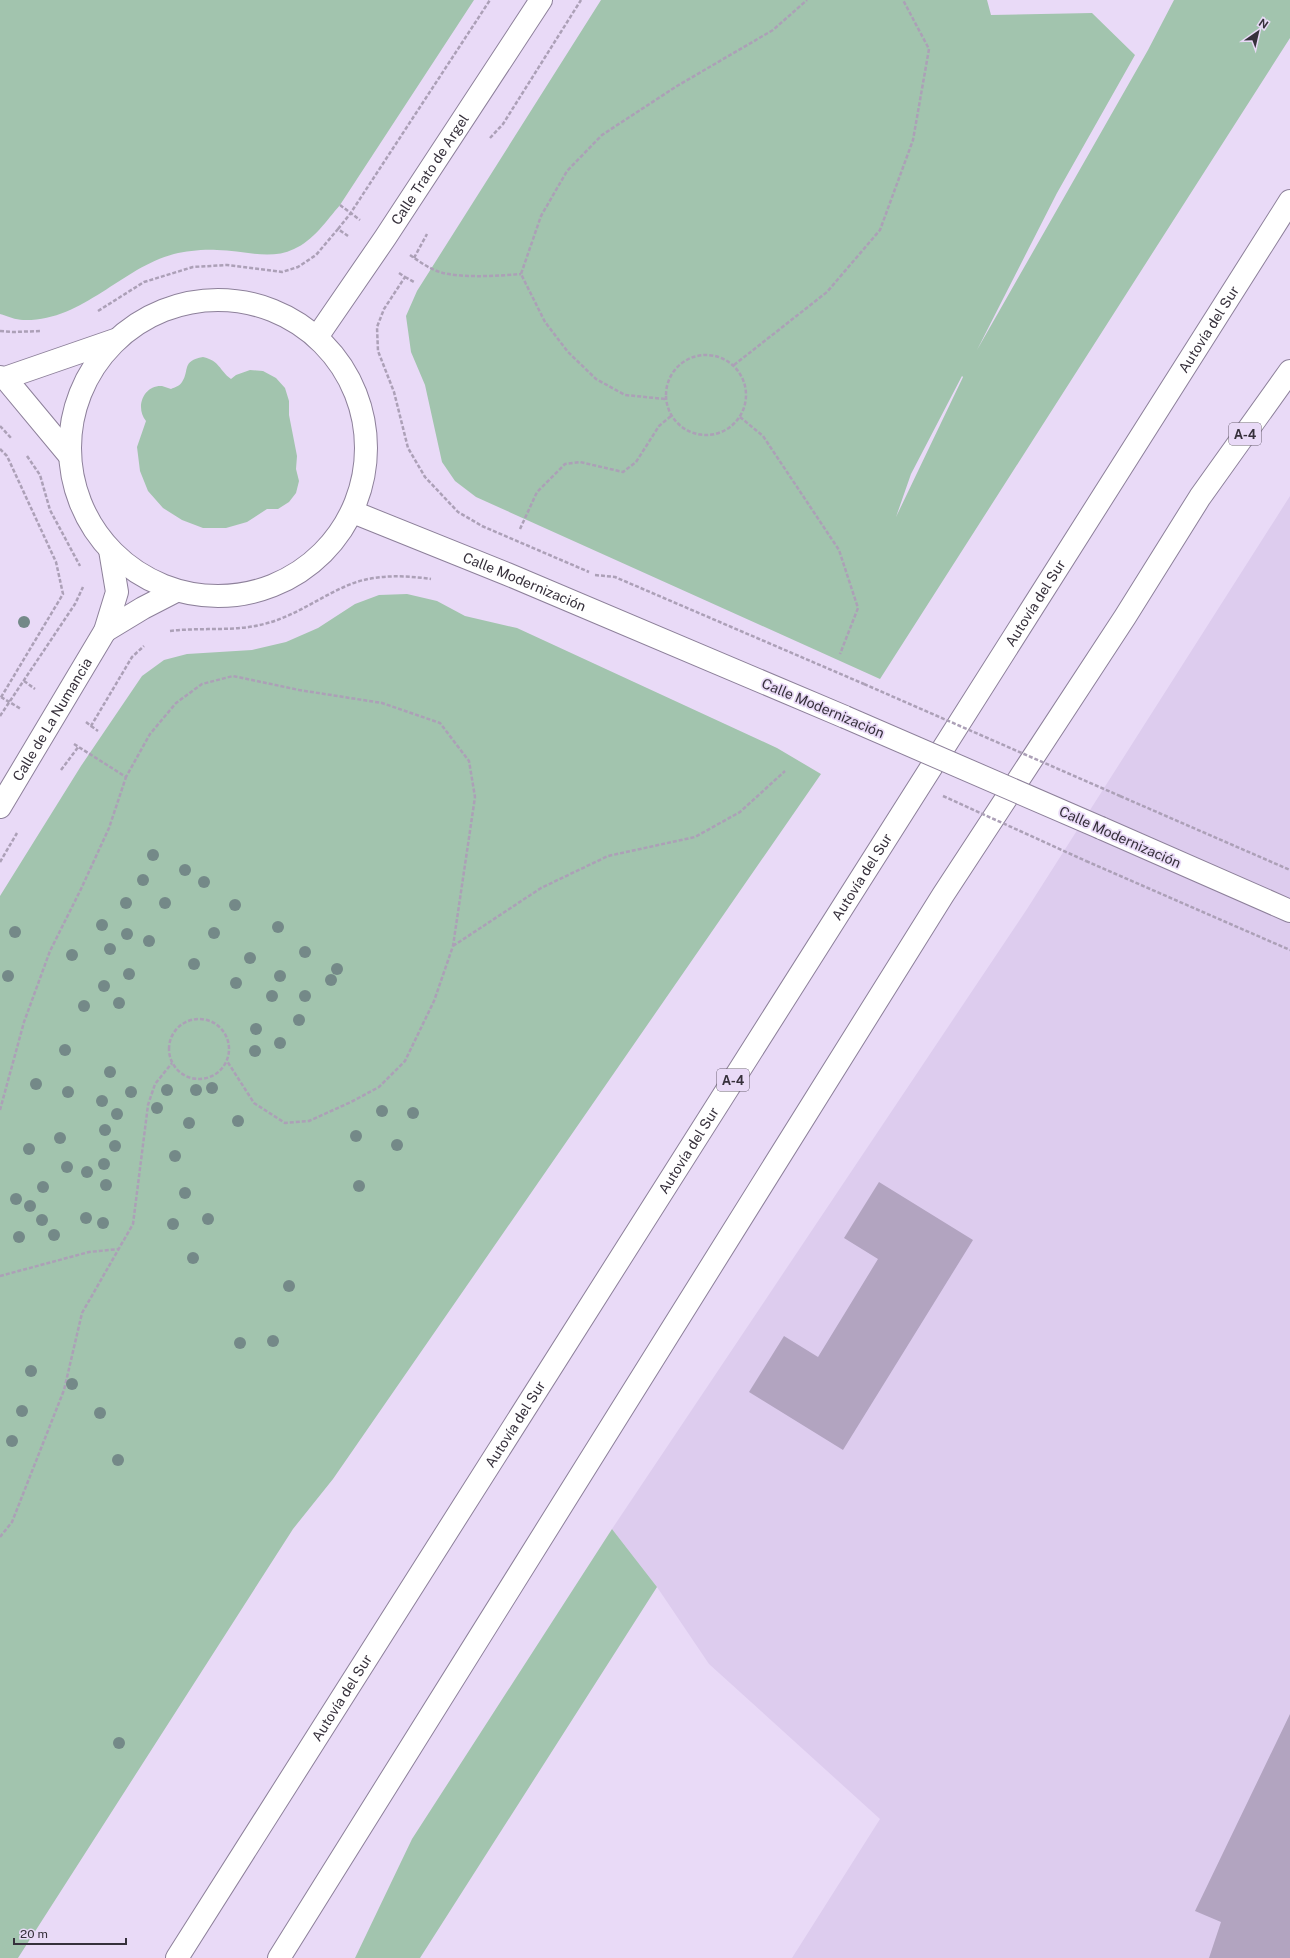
<svg xmlns="http://www.w3.org/2000/svg" width="1290" height="1958" font-family="'Public Sans',sans-serif">
<style>
.built{fill:#dce}
.green{fill:#a2c4ae;fill-rule:evenodd}
.building{fill:#b2a4c0}
.lines{fill:none;stroke-linecap:round;stroke-linejoin:round}
.street-casing{stroke:#8d809a;stroke-width:24}
.highway-casing{stroke:#8d809a;stroke-width:24}
.path{stroke:#aca0b7;stroke-width:2.5;stroke-dasharray:4 2;stroke-linecap:butt}
.street{stroke:#fff;stroke-width:22}
.highway{stroke:#fff;stroke-width:22}
.street-bridge-casing{stroke:#8d809a;stroke-width:24;stroke-linecap:butt}
.path-bridge{stroke:#aca0b7;stroke-width:2.5;stroke-dasharray:4 2;stroke-linecap:butt}
.street-bridge{stroke:#fff;stroke-width:22}
.tree{fill:#748988}
.labels{text-anchor:middle;dominant-baseline:central;stroke-width:3.5;stroke-linejoin:round;paint-order:stroke}
.shield{fill:#e9daf7;stroke:#6c6373;stroke-width:1}
.shield-label{font-size:13px;font-weight:bold;fill:#36303b}
.street-label{font-size:14px;fill:#36303b;stroke:#e9daf7}
</style>
<rect width="100%" height="100%" fill="#e9daf7"/>
<path class="built" d="M1290,496V1958H792L880,1819L709,1664L657,1587L612,1529L1027,909Z"/>
<path class="green" d="M0,0H474L340,205C327,220 313,241 294,249C269,261 243,250 217,250C204,249 187,251 174,254C121,268 82,322 23,320C16,320 7,316 0,314Z
M601,0H987L991,15L1092,13L1135,55L1057,193L977,350L1148,50L1174,0H1290V38L880,679L476,497L455,481L442,462L425,385L411,352L406,316L417,291ZM962,376L963,377L896,517L911,474Z
M203,357C220,361 219,370 231,379L236,375L250,370L263,371L276,378L285,388L289,401V415L297,456L296,469L299,481L296,493L289,502L278,509H267L247,522L226,528H203L182,520L163,508L148,491L140,471L137,447L146,421C135,408 143,385 162,386C165,387 168,388 171,389C175,387 180,386 182,382C190,370 181,361 203,357Z
M407,594L437,601L465,616L517,628L777,748L821,774L333,1479L293,1529L18,1958H0V896L81,766L142,676L164,660L187,654L252,650L286,642L318,628L355,604L379,595Z
M612,1529L657,1587L420,1958H355L412,1839Z"/>
<path class="building" d="M879,1182L973,1240L843,1450L749,1392L784,1336L818,1357L878,1259L844,1238Z
M1290,1714V1958H1209L1221,1922L1195,1911Z"/>
<g class="lines">
<defs>
<g id="street">
<circle cx="218" cy="448" r="148"/>
<path id="s1" d="M317,337L385,238L541,0"/>
<path d="M0,377L5,378L115,340"/>
<path d="M5,378L69,455"/>
<path id="s2" d="M353,512L507,574L845,717"/>
<path d="M105,631L143,608L176,591"/>
<path id="s3" d="M0,807L105,631L117,592L110,550"/>
<path d="M1101,828L1290,911"/>
</g>
<g id="highway">
<path id="s4" d="M177,1958L1290,201"/>
<path d="M279,1958L943,895L1125,617L1200,497L1290,371"/>
</g>
</defs>
<use href="#street" class="street-casing"/>
<use href="#highway" class="highway-casing"/>
<path class="path" d="M490,138L503,124L581,0
M340,205L360,220
M338,229L350,214L490,0
M410,255C420,262 431,270 443,273C466,278 497,276 521,274
M414,258L427,234
M399,273L405,277L384,309L377,327L378,351L394,392L408,448L425,477L458,512L482,526L589,572
M405,277L414,282
M98,311L144,282L193,267L227,265L282,272L298,267L316,255L338,229L348,236
M0,331L13,332L41,331
M666 395a40 40 0 1 1 80 0a40 40 0 1 1-80 0Z
M734,365L827,292L880,230L913,140L929,49L903,0
M665,399L625,395L596,379L568,352L545,322L521,274L541,216L567,171L602,135L677,86L773,30L807,0
M740,417L763,436L839,550L858,608L840,654
M0,426L12,439
M0,449L7,456L56,562L63,594L0,699
M27,456L40,475L50,510L80,566
M520,529L537,492L565,464L580,462L623,472L636,462L659,426L671,416
M595,575L615,577L864,684
M170,631C201,627 234,632 264,624C293,617 317,599 344,587C371,574 402,575 431,579
M24,681L35,689
M1,697L21,709
M0,716L75,604L83,587
M86,722L91,726L132,657L144,646
M91,726L98,731
M74,744L126,777L150,734L176,703L202,684L233,676L299,690L382,703L440,723L469,761L475,797L453,946L434,1001L405,1061L379,1087L351,1102L309,1121L285,1123L254,1103L227,1061
M61,770L79,746
M1120,796L1290,870
M1086,861L1290,950
M0,862L17,833
M453,946L541,888L608,856L695,837L740,812L785,771
M169 1049a30 30 0 1 1 60 0a30 30 0 1 1-60 0Z
M0,1110L24,1022L50,951L81,889L109,828L126,777
M0,1276L89,1252L119,1249
M0,1537L12,1522L64,1390L82,1313L133,1224L148,1105L155,1084L172,1063"/>
<use href="#street" class="street"/>
<use href="#highway" class="highway"/>
<defs>
<path id="street-bridge" d="M845,717L1101,828"/>
</defs>
<use href="#street-bridge" class="street-bridge-casing"/>
<path class="path-bridge" d="M864,684L1120,796
M943,796L1086,861"/>
<use href="#street-bridge" class="street-bridge"/>
</g>
<g class="tree">
<circle cx="24" cy="622" r="6"/>
<circle cx="153" cy="855" r="6"/>
<circle cx="185" cy="870" r="6"/>
<circle cx="143" cy="880" r="6"/>
<circle cx="204" cy="882" r="6"/>
<circle cx="126" cy="903" r="6"/>
<circle cx="165" cy="903" r="6"/>
<circle cx="235" cy="905" r="6"/>
<circle cx="102" cy="925" r="6"/>
<circle cx="278" cy="927" r="6"/>
<circle cx="15" cy="932" r="6"/>
<circle cx="214" cy="933" r="6"/>
<circle cx="127" cy="934" r="6"/>
<circle cx="149" cy="941" r="6"/>
<circle cx="110" cy="949" r="6"/>
<circle cx="305" cy="952" r="6"/>
<circle cx="72" cy="955" r="6"/>
<circle cx="250" cy="958" r="6"/>
<circle cx="194" cy="964" r="6"/>
<circle cx="337" cy="969" r="6"/>
<circle cx="129" cy="974" r="6"/>
<circle cx="8" cy="976" r="6"/>
<circle cx="280" cy="976" r="6"/>
<circle cx="331" cy="980" r="6"/>
<circle cx="236" cy="983" r="6"/>
<circle cx="104" cy="986" r="6"/>
<circle cx="272" cy="996" r="6"/>
<circle cx="305" cy="996" r="6"/>
<circle cx="119" cy="1003" r="6"/>
<circle cx="84" cy="1006" r="6"/>
<circle cx="299" cy="1020" r="6"/>
<circle cx="256" cy="1029" r="6"/>
<circle cx="280" cy="1043" r="6"/>
<circle cx="65" cy="1050" r="6"/>
<circle cx="255" cy="1051" r="6"/>
<circle cx="110" cy="1072" r="6"/>
<circle cx="36" cy="1084" r="6"/>
<circle cx="212" cy="1088" r="6"/>
<circle cx="167" cy="1090" r="6"/>
<circle cx="196" cy="1090" r="6"/>
<circle cx="68" cy="1092" r="6"/>
<circle cx="131" cy="1092" r="6"/>
<circle cx="102" cy="1101" r="6"/>
<circle cx="157" cy="1108" r="6"/>
<circle cx="382" cy="1111" r="6"/>
<circle cx="413" cy="1113" r="6"/>
<circle cx="117" cy="1114" r="6"/>
<circle cx="238" cy="1121" r="6"/>
<circle cx="189" cy="1123" r="6"/>
<circle cx="105" cy="1130" r="6"/>
<circle cx="356" cy="1136" r="6"/>
<circle cx="60" cy="1138" r="6"/>
<circle cx="397" cy="1145" r="6"/>
<circle cx="115" cy="1146" r="6"/>
<circle cx="29" cy="1149" r="6"/>
<circle cx="175" cy="1156" r="6"/>
<circle cx="104" cy="1164" r="6"/>
<circle cx="67" cy="1167" r="6"/>
<circle cx="87" cy="1172" r="6"/>
<circle cx="106" cy="1185" r="6"/>
<circle cx="359" cy="1186" r="6"/>
<circle cx="43" cy="1187" r="6"/>
<circle cx="185" cy="1193" r="6"/>
<circle cx="16" cy="1199" r="6"/>
<circle cx="30" cy="1206" r="6"/>
<circle cx="86" cy="1218" r="6"/>
<circle cx="208" cy="1219" r="6"/>
<circle cx="42" cy="1220" r="6"/>
<circle cx="103" cy="1223" r="6"/>
<circle cx="173" cy="1224" r="6"/>
<circle cx="54" cy="1235" r="6"/>
<circle cx="19" cy="1237" r="6"/>
<circle cx="193" cy="1258" r="6"/>
<circle cx="289" cy="1286" r="6"/>
<circle cx="273" cy="1341" r="6"/>
<circle cx="240" cy="1343" r="6"/>
<circle cx="31" cy="1371" r="6"/>
<circle cx="72" cy="1384" r="6"/>
<circle cx="22" cy="1411" r="6"/>
<circle cx="100" cy="1413" r="6"/>
<circle cx="12" cy="1441" r="6"/>
<circle cx="118" cy="1460" r="6"/>
<circle cx="119" cy="1743" r="6"/>
</g>
<g class="labels">
<g class="shield">
<rect x="1229" y="423" width="32" height="22" rx="3"/>
<rect x="717" y="1069" width="32" height="22" rx="3"/>
</g>
<g class="shield-label">
<text x="1245" y="434">A-4</text>
<text x="733" y="1080">A-4</text>
</g>
<g class="street-label">
<text stroke="none"><textPath href="#s1" startOffset="202">Calle Trato de Argel</textPath></text>
<text stroke="none"><textPath href="#s4" startOffset="1928">Autovía del Sur</textPath></text>
<text stroke="none"><textPath href="#s2" startOffset="185">Calle Modernización</textPath></text>
<text stroke="none"><textPath href="#s4" startOffset="1604">Autovía del Sur</textPath></text>
<text transform="translate(823 708) rotate(23)">Calle Modernización</text>
<text stroke="none"><textPath href="#s3" startOffset="102">Calle de La Numancia</textPath></text>
<text transform="translate(1120 837) rotate(24)">Calle Modernización</text>
<text stroke="none"><textPath href="#s4" startOffset="1280">Autovía del Sur</textPath></text>
<text stroke="none"><textPath href="#s4" startOffset="956">Autovía del Sur</textPath></text>
<text stroke="none"><textPath href="#s4" startOffset="632">Autovía del Sur</textPath></text>
<text stroke="none"><textPath href="#s4" startOffset="308">Autovía del Sur</textPath></text>
</g>
</g>
<g transform="translate(1258 32) rotate(34)" stroke="#e9daf7" stroke-width="3" paint-order="stroke">
<path d="M0-3L7 15L0 10L-7 15Z" fill="#36303b"/>
<text y="-6" font-size="11" font-weight="bold" text-anchor="middle" fill="#36303b">N</text>
</g>
<path d="M14 1938v6h112v-6" fill="none" stroke="#36303b" stroke-width="2"/>
<text x="20" y="1938" font-size="12" fill="#36303b" stroke="#e9daf7" stroke-width="3" paint-order="stroke">20 m</text>
</svg>
